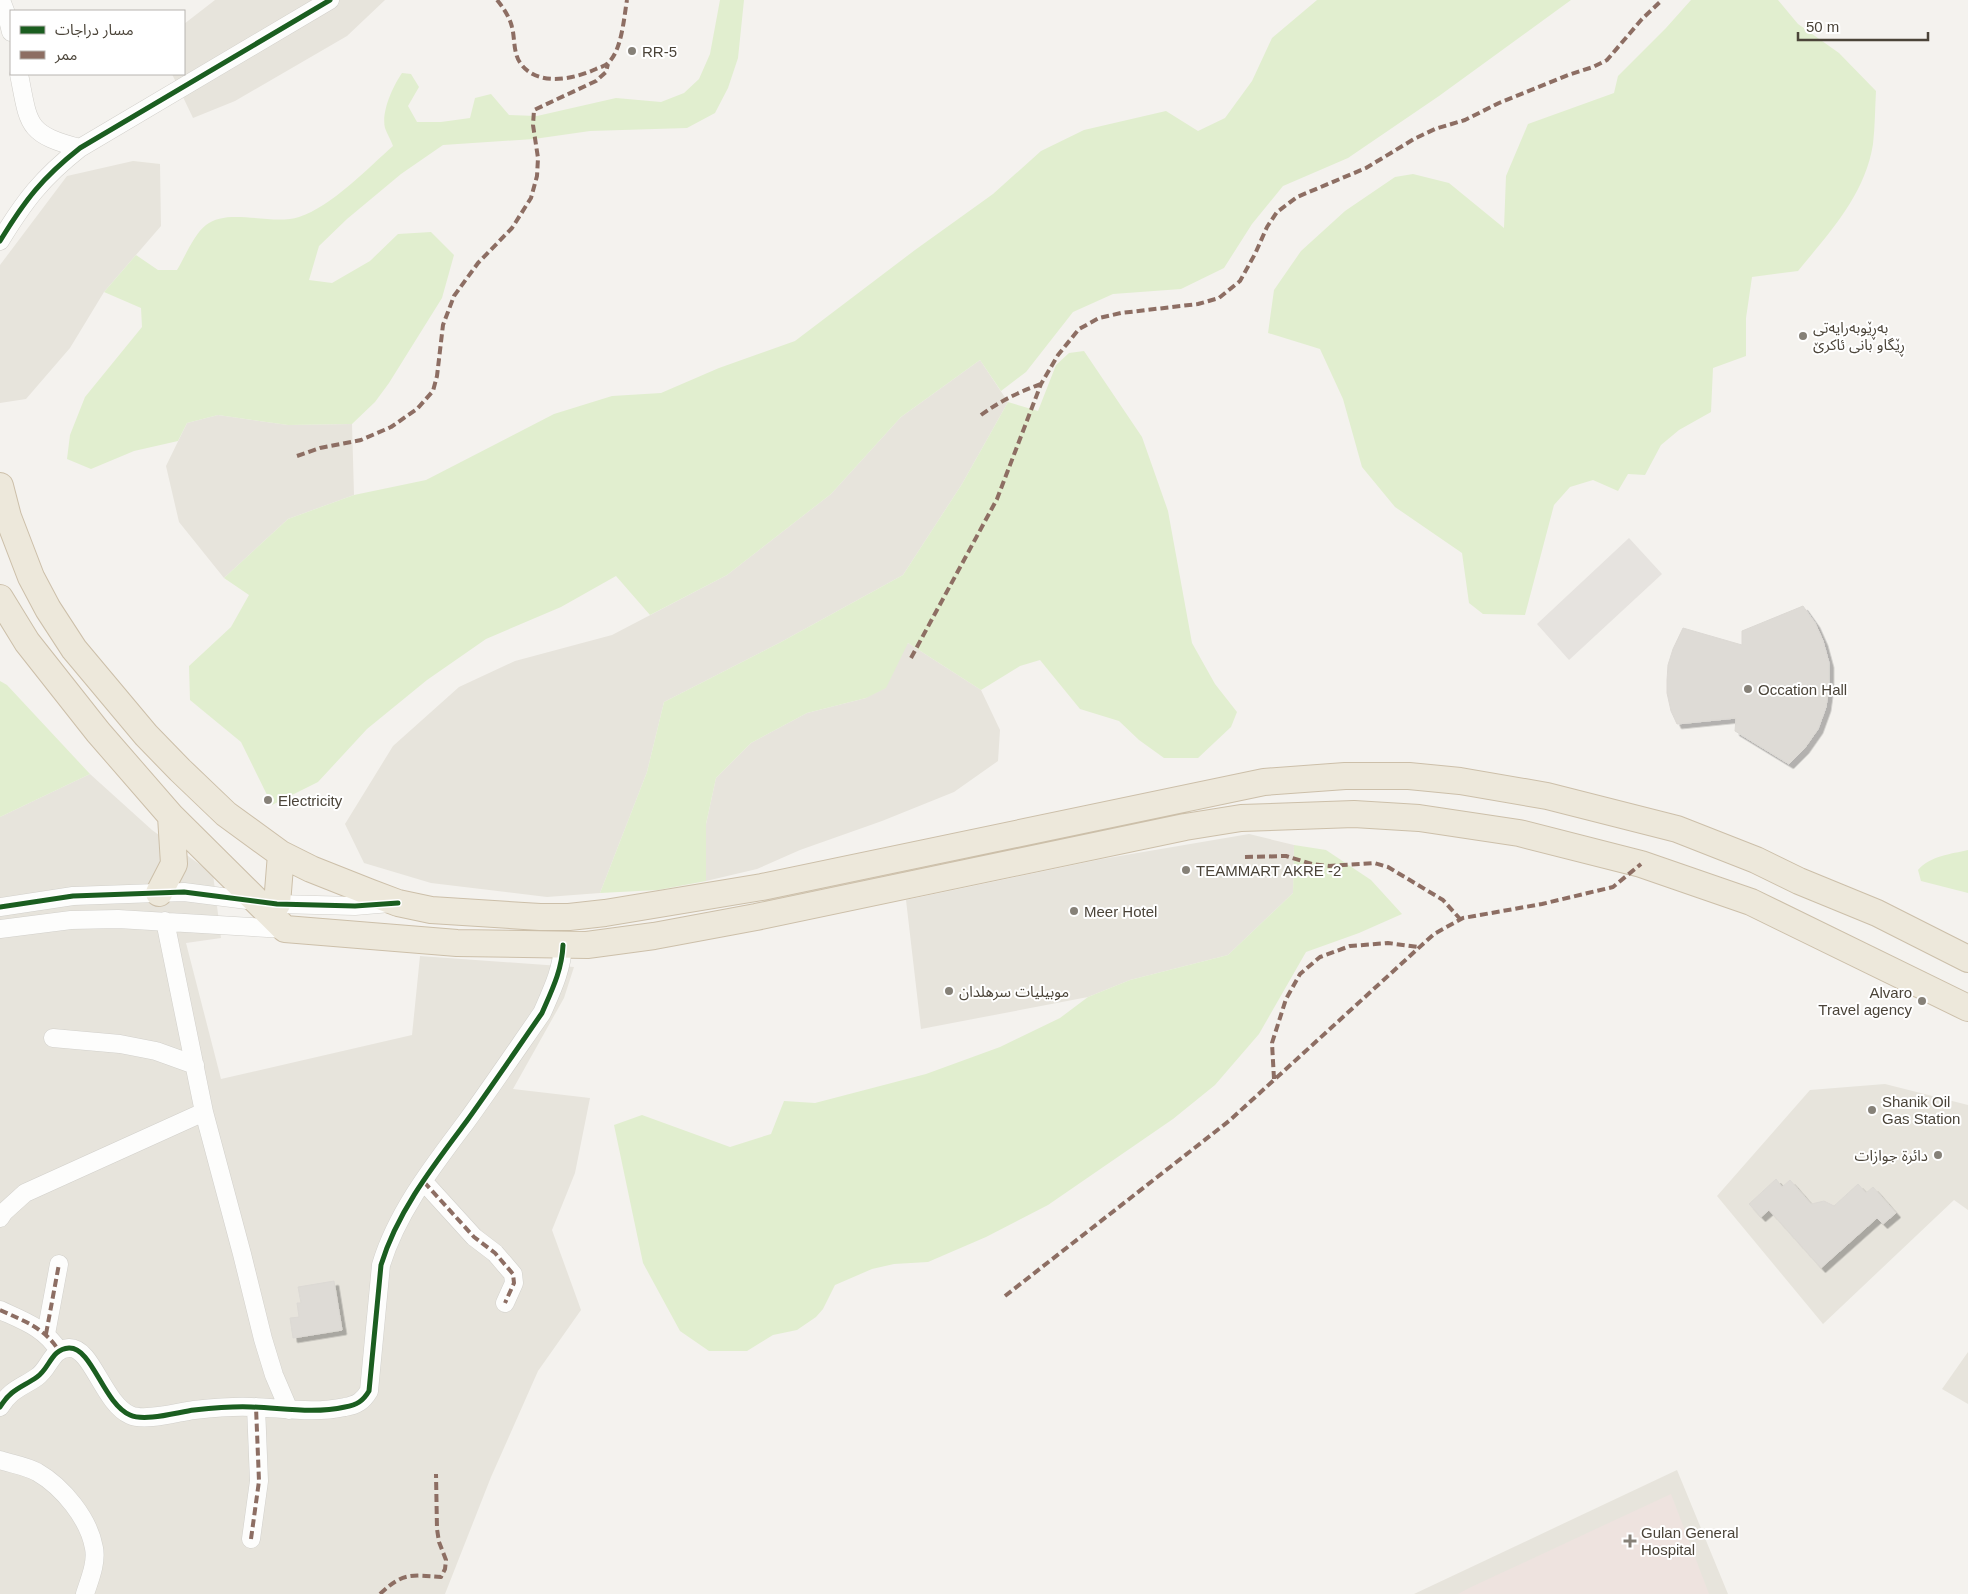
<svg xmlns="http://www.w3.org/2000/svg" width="1968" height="1594" font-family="Arial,'Noto Sans Arabic',sans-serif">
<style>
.residential{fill:#e7e4dc}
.medical{fill:#eee3df}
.green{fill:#e1eecf}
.parking{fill:#e6e3df}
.building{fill:#dedbd6;stroke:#dcd9d4;filter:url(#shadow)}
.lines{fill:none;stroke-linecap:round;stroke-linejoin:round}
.minor-casing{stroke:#d2d0cb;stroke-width:19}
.highway-casing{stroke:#ccbfa9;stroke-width:28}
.minor{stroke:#fdfdfc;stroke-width:18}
.highway{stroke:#ede8db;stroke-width:26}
.quiet{stroke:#8d6e63;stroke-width:4;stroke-dasharray:8 4;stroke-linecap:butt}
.cycleway-casing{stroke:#fff;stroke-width:8}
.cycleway{stroke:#1b5e20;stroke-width:5}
.poi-dot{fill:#868178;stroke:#fff;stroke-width:2}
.labels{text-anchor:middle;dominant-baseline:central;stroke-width:4;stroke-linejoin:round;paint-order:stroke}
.poi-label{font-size:15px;fill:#4b4439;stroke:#fff;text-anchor:start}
</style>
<defs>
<filter id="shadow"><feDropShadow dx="4.5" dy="4.5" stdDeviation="0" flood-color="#0004"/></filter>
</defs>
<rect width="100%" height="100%" fill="#f4f2ee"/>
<path class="residential" d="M215,0H385L347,36L235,101L193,118L172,74H184V24Z
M133,161L160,164L161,226L104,292L70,348L26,399L0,403V265L67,176Z
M980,360L1008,402L962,484L903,575L781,642L664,702L647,772L600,893L547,897L431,883L364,863L345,824L393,746L459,687L515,661L612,635L727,575L831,494L901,417Z
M218,415L288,425L352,424L354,495L288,519L224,578L179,522L166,466L187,423Z
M908,643L981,690L1000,730L998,761L954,792L882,821L800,850L757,869L706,881V824L716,778L751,743L807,713L866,698Z
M90,774L152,830L213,874L221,938L186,943L221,1079L412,1035L420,956L574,967L564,998L513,1089L590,1098L575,1173L552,1230L581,1310L538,1371L491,1477L445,1594H0V817Z
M1249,834L1294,845L1293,893L1228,955L1130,980L1088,997L921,1029L906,900L1102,859Z
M1885,1084L1968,1105V1210L1954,1200L1823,1324L1717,1196L1810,1090Z
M1968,1352V1404L1942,1389Z
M1677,1470L1728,1594H1414Z"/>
<path class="medical" d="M1671,1494L1709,1594H1458L1469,1588Z"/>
<path class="green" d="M720,0H744L738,58L728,88L715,113L687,128L590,131L534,139L443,145L401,174L347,219L319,246L309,280L332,283L370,261L398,234L431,232L454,255L442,298L389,383L375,402L352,424L288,425L218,415L187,423L178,441L134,451L91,469L67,459L70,435L85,397L142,327L141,308L104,292L136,255L158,270H177C185,257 194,234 206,225C228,207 272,226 299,217C331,207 368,168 393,146C391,140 387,134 385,128C381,112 393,86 402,73L411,74L419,87L408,106L417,122H441L470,118L475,98L491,94L509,115L537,116L616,98L661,102L684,93L699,79L710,54Z
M1317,0H1571L1439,96L1348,158L1283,186L1252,224L1224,268L1181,289L1113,294L1073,312L1026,372L1001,391L980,360L901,417L831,494L727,575L650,615L616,576L561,607L486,639L427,680L367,729L318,782L272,805L241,742L190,700L189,666L231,627L249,595L224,578L288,519L354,495L426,480L554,414L612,396L661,393L719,368L795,341L915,250L993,194L1041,151L1084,130L1166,111L1198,131L1225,118L1252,81L1272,38Z
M1691,0H1778L1798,24L1839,53L1876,91C1875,108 1875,127 1873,144C1865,195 1829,233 1798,271L1752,277L1746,318V356L1713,368L1711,412L1679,430L1661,445L1645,475L1628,474L1618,491L1593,480L1570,487L1554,505L1525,615L1483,614L1469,603L1462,553L1395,507L1362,467L1343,399L1320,349L1268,333L1274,290L1301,251L1345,211L1395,177L1413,174L1449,183L1504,228L1506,176L1528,124L1614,93L1618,76L1666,28Z
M1084,351L1142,437L1168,511L1192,643L1215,684L1237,712L1231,727L1198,758H1164L1139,740L1119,721L1080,709L1040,660L1020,666L981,690L908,643L886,688L866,698L807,713L751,743L716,778L706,824V881L658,890L600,893L647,772L664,702L781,642L903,575L962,484L1008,402L1038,411L1056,365L1069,353Z
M0,681L7,685L90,774L0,817Z
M1294,845L1326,850L1371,880L1402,914L1359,933L1306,952L1259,1034L1215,1085L1173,1119L1048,1205L986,1237L928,1262L894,1264L872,1269L835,1285L823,1309L816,1317L797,1330L773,1335L747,1351H709L680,1331L643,1263L614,1125L642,1115L730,1147L771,1134L784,1101L815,1103L926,1074L1000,1047L1060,1018L1088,997L1130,980L1228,955L1293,893Z
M1968,850V893L1921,881L1918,870C1930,856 1951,854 1968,850Z"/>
<path class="parking" d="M1629,538L1662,574L1569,660L1537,624Z"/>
<path class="building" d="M1803,606L1815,623L1823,641L1829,663V685L1826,707L1818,729L1804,749L1789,764L1735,731L1736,718L1677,724L1671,711L1667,693V680L1668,665L1673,649L1683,628L1742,645V631Z
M1776,1179L1782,1187L1790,1180L1811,1204L1824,1201L1834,1206L1858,1184L1866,1193L1873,1187L1896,1213L1883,1224L1877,1218L1821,1268L1769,1210L1761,1217L1749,1204Z
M334,1281L342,1330L293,1338L290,1318L299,1317L297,1303H301L298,1287Z"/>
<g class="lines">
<defs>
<path id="minor" d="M1,0L7,16L11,32
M19,74C29,125 26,134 80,148
M0,241C25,200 42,178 80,148L330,0
M0,907L73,896L184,892L277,904L355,906L390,903
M165,921L204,1112L242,1254L263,1339L274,1375L289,1410
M0,929L71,920L118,919L285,929
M53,1038L120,1044L156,1051L195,1065
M424,1182L474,1237L495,1253L513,1274L514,1283L505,1303
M0,1218L4,1212L25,1193L204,1112
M0,1310C24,1321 45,1328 59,1351
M46,1334L59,1264
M0,1407C11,1389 21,1388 37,1377C50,1368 51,1349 69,1348C92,1347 103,1403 130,1415C145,1422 178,1412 194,1410C213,1408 232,1406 251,1407C282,1408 314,1414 345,1407C357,1405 363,1401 369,1391L381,1265C397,1212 433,1166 466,1122C492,1086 517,1049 542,1013C552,990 562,970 563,945
M0,1460C12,1464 26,1466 37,1472C63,1487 89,1519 94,1548C97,1563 89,1581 85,1594
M251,1539L259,1481L256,1407"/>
<path id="highway" d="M0,486L8,517L31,577L48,609L74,649L146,735L180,770L226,814L281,854L311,869L369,892L398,903L431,910L540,917H569L605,913L762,887L1264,782L1345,776H1409L1460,781L1547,796L1677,829L1756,860L1799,881L1877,913L1968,959
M0,598L27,642L98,732L171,816L285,929L457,943L587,945L654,936L756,917L1185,827L1241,818L1354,814L1419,818L1519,833L1641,864L1751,902L1968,1008
M159,893L174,864L171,816
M277,904L281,854"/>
</defs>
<use href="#minor" class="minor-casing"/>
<use href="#highway" class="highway-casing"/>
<use href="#minor" class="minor"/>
<use href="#highway" class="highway"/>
<path class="quiet" d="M497,0C503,7 510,18 512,27C515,38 513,54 521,64C538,87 574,79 596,69C600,67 606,66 609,62C622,49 624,17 627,0
M981,415C1000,401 1019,392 1041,384
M297,456L320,448L361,440L391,427L417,409L433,391L437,376L443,325L454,296L478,263L512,228L531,198L537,176L538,158L533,125L534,110L596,81L606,72L608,64
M911,658L997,499L1041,384L1058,355L1079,329L1099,318L1121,313L1198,304L1219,298L1240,281L1255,254L1267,227L1277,212L1297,197L1366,168L1414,139L1435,129L1465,120L1499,103L1568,75L1593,67L1607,60L1642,19L1662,0
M1245,857L1286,856L1312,864L1329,866L1374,863L1388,867L1443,900L1461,920
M1274,1079L1272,1043L1286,999L1300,974L1320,957L1350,946L1388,943L1418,947
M424,1182L474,1237L495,1253L513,1274L514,1283L505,1303
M1005,1296L1229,1121L1434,934L1463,918L1542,904L1613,887L1641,864
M0,1310C24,1321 45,1328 59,1351
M46,1334L59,1264
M251,1539L259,1481L256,1407
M380,1594C403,1572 411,1575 441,1577L445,1569L446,1560L439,1542L437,1529L436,1474"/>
<defs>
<path id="cycleway" d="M0,241C25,200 42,178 80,148L330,0
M0,907L73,896L184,892L277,904L355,906L398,903
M0,1407C11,1389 21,1388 37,1377C50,1368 51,1349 69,1348C92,1347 103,1403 130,1415C145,1422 178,1412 194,1410C213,1408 232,1406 251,1407C282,1408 314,1414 345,1407C357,1405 363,1401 369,1391L381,1265C397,1212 433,1166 466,1122C492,1086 517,1049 542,1013C552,990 562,970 563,945"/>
</defs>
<use href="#cycleway" class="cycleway-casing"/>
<use href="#cycleway" class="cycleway"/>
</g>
<g class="poi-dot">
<circle cx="632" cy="51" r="5"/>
<circle cx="1803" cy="336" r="5"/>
<circle cx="1748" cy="689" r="5"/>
<circle cx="268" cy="800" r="5"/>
<circle cx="1186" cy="870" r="5"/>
<circle cx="1074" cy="911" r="5"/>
<circle cx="949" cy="991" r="5"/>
<circle cx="1922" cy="1001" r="5"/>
<circle cx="1872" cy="1110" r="5"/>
<circle cx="1938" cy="1155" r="5"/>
<path d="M1627.5 1533.5h5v5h5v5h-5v5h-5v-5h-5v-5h5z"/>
</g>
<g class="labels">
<g class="poi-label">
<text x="642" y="51">RR-5</text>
<text x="1813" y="327">بەڕێوبەرایەتی<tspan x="1813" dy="17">ڕێگاو بانی ئاکرێ</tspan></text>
<text x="1758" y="689">Occation Hall</text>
<text x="278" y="800">Electricity</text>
<text x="1196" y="870">TEAMMART AKRE -2</text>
<text x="1084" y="911">Meer Hotel</text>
<text x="959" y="991">موبيليات سرهلدان</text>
<text x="1912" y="992" text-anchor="end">Alvaro<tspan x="1912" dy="17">Travel agency</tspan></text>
<text x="1882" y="1101">Shanik Oil<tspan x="1882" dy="17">Gas Station</tspan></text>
<text x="1928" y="1155" text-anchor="end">دائرة جوازات</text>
<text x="1641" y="1532">Gulan General<tspan x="1641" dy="17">Hospital</tspan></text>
</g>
</g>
<rect x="10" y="10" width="175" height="65" fill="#ffffff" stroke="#b7b4b0"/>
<rect x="20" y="26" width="25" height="8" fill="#1b5e20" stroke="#b7b4b0"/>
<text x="55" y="35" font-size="15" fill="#4b4439">مسار دراجات</text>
<rect x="20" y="51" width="25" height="8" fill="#8d6e63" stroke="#b7b4b0"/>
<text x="55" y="60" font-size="15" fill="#4b4439">ممر</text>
<path d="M1798 32v8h130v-8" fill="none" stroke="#4b4439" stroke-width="2.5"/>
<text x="1806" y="32" font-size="15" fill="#4b4439" stroke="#ffffff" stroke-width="4" paint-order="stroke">50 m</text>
</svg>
